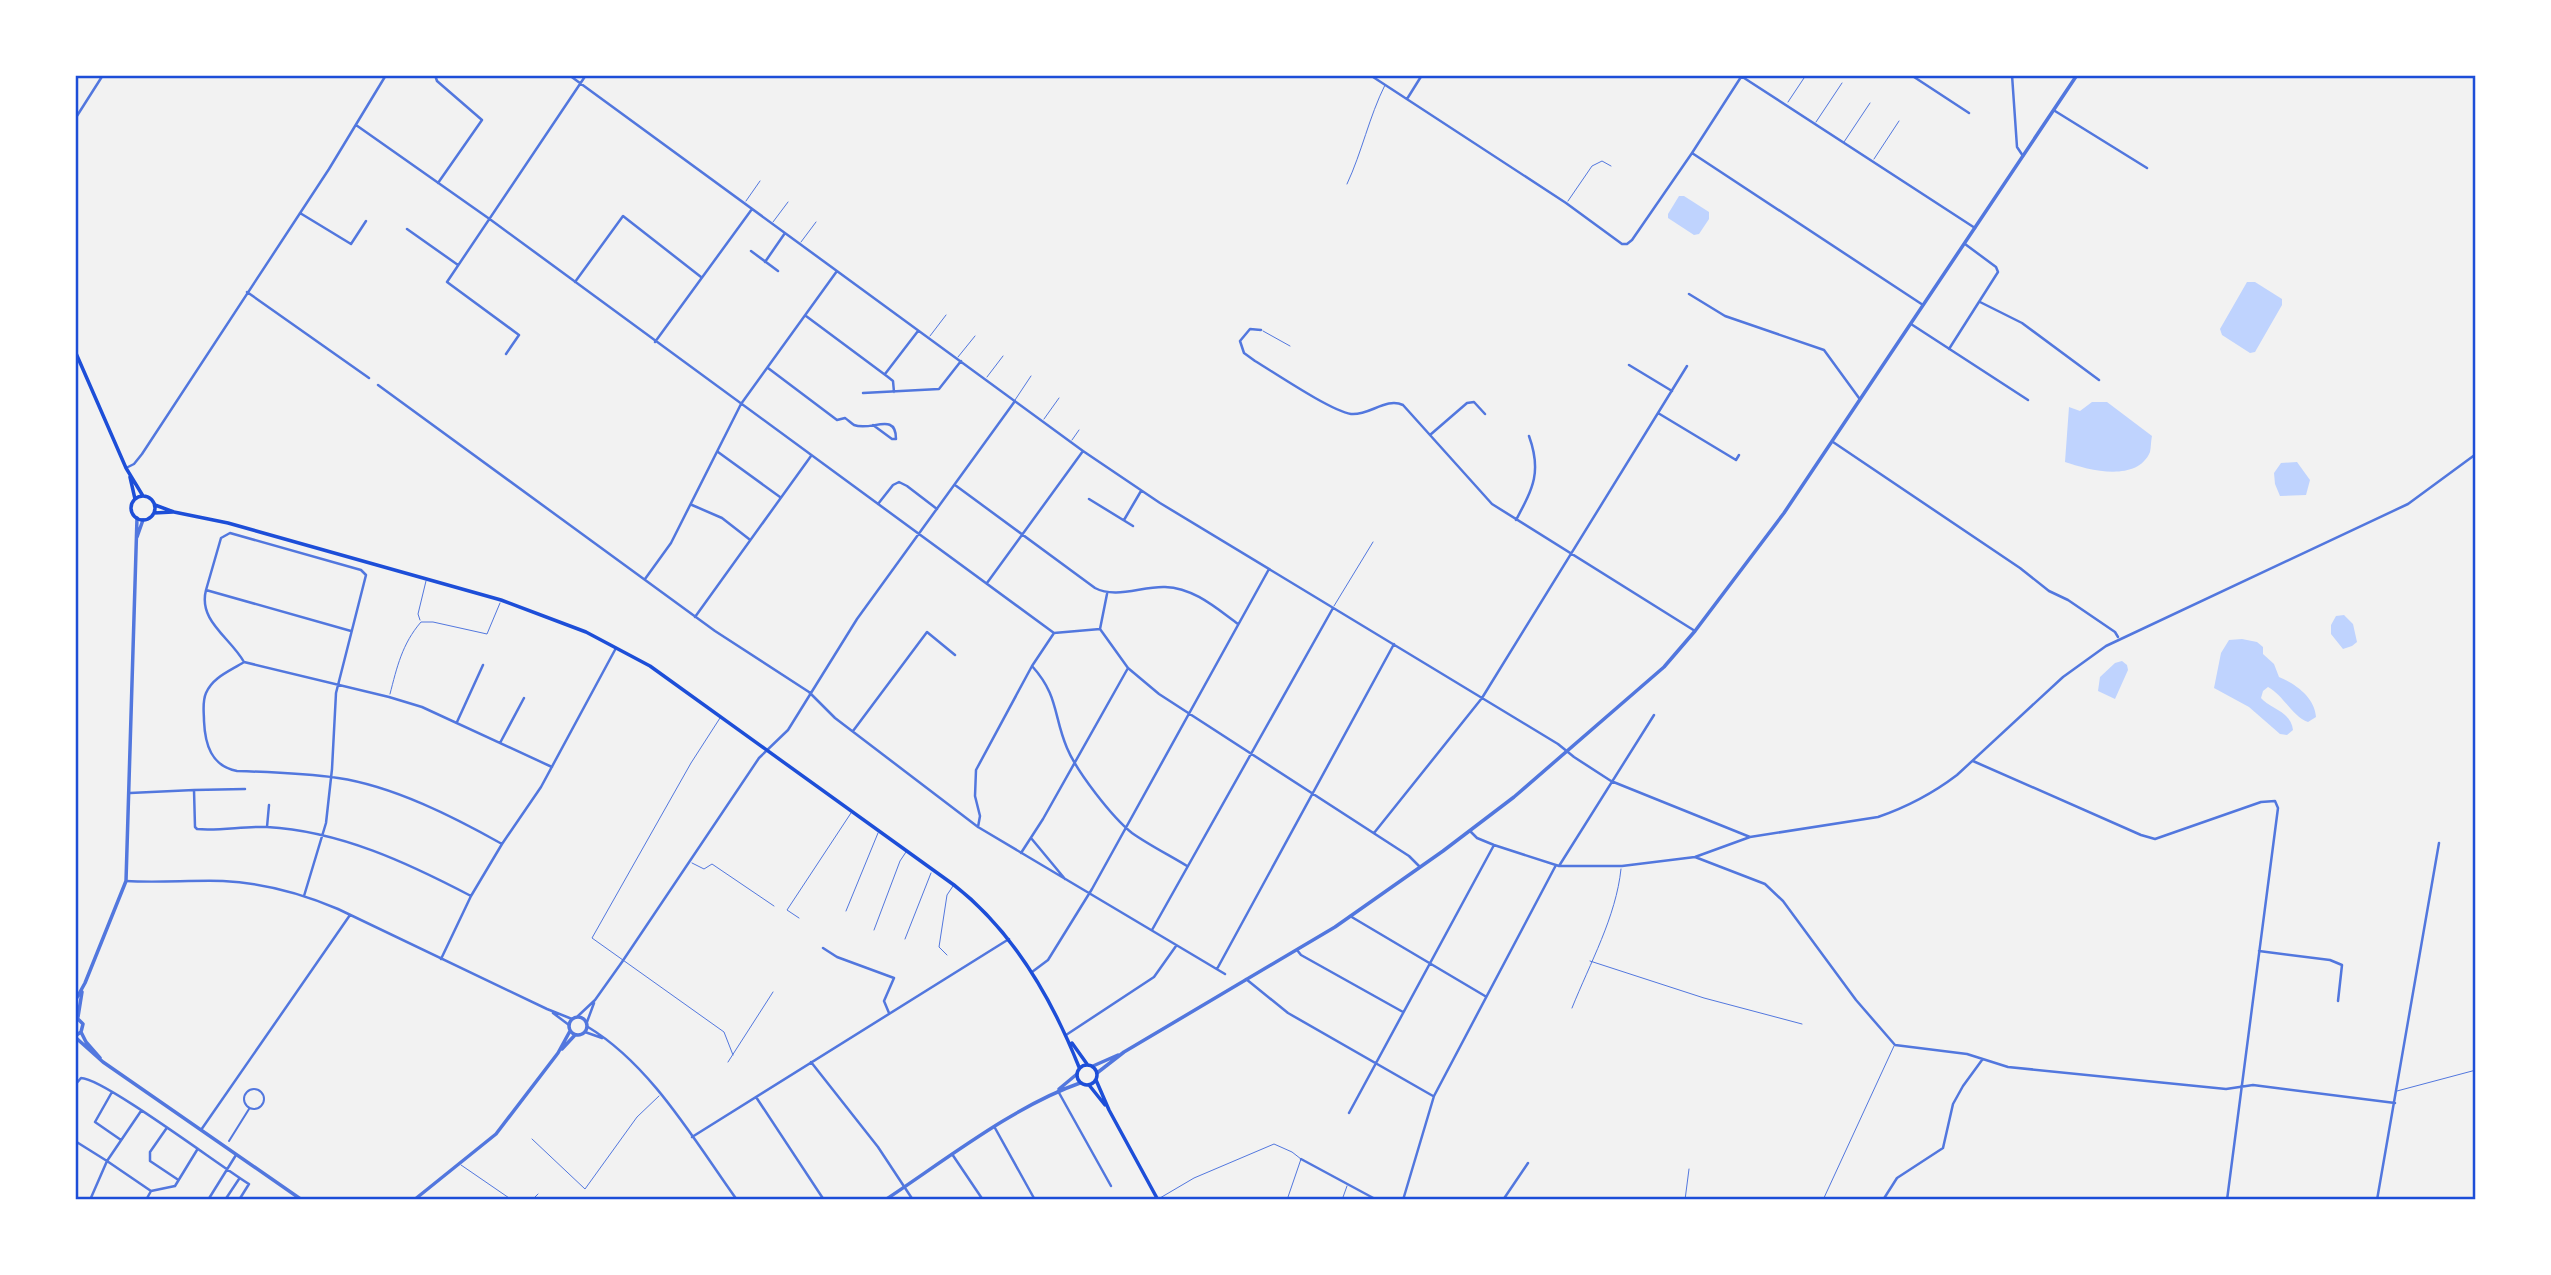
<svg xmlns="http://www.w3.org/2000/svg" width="2551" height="1275" font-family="Cabin,sans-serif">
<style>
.water{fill:#bfd3fe}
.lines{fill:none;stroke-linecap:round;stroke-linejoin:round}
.service{stroke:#5277de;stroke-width:1}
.pedestrian{stroke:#5277de;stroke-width:2}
.minor{stroke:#5277de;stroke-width:2.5}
.tertiary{stroke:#5277de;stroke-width:3.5}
.secondary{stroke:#1d4ed8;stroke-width:3.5}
.neatline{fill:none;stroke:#1d4ed8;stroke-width:2.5}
</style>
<rect width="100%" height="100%" fill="#f2f2f2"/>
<path class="water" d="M1679,196H1684L1709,212V219L1699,234L1694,235L1668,218V214Z
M2247,282H2255L2282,299V305L2255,352L2250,353L2222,335L2220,329Z
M2092,402H2107L2152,436C2151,440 2151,448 2150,452C2137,483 2088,470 2065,462L2069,407L2080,411Z
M2297,462L2310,480L2306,495L2280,496L2275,484L2274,473L2281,463Z
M2344,615L2353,624L2357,642L2352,646L2343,649L2331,634V625L2336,616Z
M2242,639L2257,642L2263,647V654L2274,664L2279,677C2296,684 2315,698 2316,717L2308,722C2293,717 2284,696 2268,687L2263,691L2261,698C2270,709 2291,711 2293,730L2287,735L2280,734L2249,707L2214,688L2221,653L2229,640Z
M2122,661L2127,665L2128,670L2115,699L2098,691L2100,677L2115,663Z"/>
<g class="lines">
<path class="service" d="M1788,102L1806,75
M1816,122L1842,83
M1844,142L1870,103
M1874,159L1899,121
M1347,184C1362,152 1369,117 1385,85
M746,201L760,181
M1568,201L1592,166L1602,161L1611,166
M773,222L788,202
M801,242L816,222
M1263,331L1290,346
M930,336L946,315
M958,357L975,336
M987,377L1003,356
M1015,400L1031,376
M1044,419L1059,398
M1072,440L1079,430
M1334,606L1373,542
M420,620L418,614L426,581
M390,694C397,667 402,644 421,622H433L487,634L500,603
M720,718L691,763L592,938L724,1032L733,1055
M692,863L704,869L712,864L774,906
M846,911L878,833
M799,918L787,910L851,813
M874,930L900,861L906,852
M905,939L931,873
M947,955L939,947L947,895L953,886
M1590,961L1704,998L1802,1024
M1572,1008C1590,963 1616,917 1621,869
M728,1062L773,992
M2397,1091L2476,1070
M532,1139L585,1189L637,1117L659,1096
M461,1165L512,1200
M1160,1198L1194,1178L1274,1144L1292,1152L1301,1159L1287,1200
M532,1200L538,1194
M1342,1200L1347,1186
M1685,1200L1689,1169
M1823,1200L1894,1046"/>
<path class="pedestrian" d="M244 1099a10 10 0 1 1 20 0a10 10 0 1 1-20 0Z
M229,1141L249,1109"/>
<path class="minor" d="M435,75L437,81L482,120L438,183
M569,75L1083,451L1160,503L1558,744L1574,757L1611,781L1750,837
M1370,75L1566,203L1622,244H1627L1632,240L1692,153L1923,305
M1911,75L1969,113
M2012,75L2017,147L2023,156
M1741,76L1975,228
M1407,99L1422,75
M2055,111L2147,168
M75,119L103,75
M356,125L491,220L1054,633L1100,629L1128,668L1159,694L1409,856L1420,867
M1692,153L1741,77
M300,213L351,244L366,221
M407,229L458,265
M751,251L778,271
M765,262L785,233
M575,282L623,216L701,277
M247,292L369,378
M1689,294L1725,316L1824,350L1859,398
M1980,302L2022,323L2099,380
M806,316L888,377L893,381L894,392
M1911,324L2028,400
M1261,330L1250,329L1240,341L1244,353L1255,361C1275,373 1331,411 1351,414C1369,416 1386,397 1403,405L1492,504L1695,631
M655,342L752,209
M1949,349L1998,272L1996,267L1965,244
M506,354L519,335L447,282L586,75
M1629,365L1672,391
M768,368L837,420L845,418C848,420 851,423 854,425C871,432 896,411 896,439H892L873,425
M885,374L918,331
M378,385L715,631L809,692L835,718L978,827L1225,974
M863,393L939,389L961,361
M1658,413L1736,460L1739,455
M1430,435L1467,403L1474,402L1485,414
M1833,442L2020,568L2049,591L2068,600L2115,632L2118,637
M718,452L780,497
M126,468L134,464L142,454L329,169L386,75
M955,485L1095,588C1116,599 1142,586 1165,587C1194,588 1216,608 1238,624
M1089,499L1133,526
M878,504L893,485L899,482L907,486L937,509
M692,505L722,518L749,539
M1124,520L1141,491
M1516,520C1533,488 1542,472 1529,436
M645,579L671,543L741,404L837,271
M987,583L1083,451
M206,590L221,538L230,533L361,570L366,575L336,693L332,769L326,823L304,896
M695,617L811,456
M1100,629L1107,594
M244,662C230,637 198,621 206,590L351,631
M1032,666C1059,696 1053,715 1067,748C1077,772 1112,817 1132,833C1149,845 1169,855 1187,866
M457,722L483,665
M853,731L927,632L955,655
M500,743L524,698
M1973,761L2141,835L2155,839L2261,802L2275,801L2278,808L2227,1200
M194,790L245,789
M130,793L194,790L195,827L197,829C220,831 244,826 267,827C340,831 408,863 471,896
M267,827L269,805
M978,827L980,816L975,796L976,770L1032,666L1054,633
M1470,831L1477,838L1494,845L1559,866H1622L1695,857L1750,837L1878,817C1907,807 1932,794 1957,775L2063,677L2106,646L2408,504L2476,454
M1374,833L1482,698L1687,366
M1031,838L1065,879
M502,844C454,817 393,786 338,778C305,773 271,772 237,771C211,766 205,744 204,721C204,712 202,702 206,693C213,677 230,671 244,662L389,697L422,707L552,767
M1021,853L1043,819L1128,668
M1695,857L1765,884L1783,901L1856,1000L1895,1045L1967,1054L2008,1067L2226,1089L2253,1085L2395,1103
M1559,866L1654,715
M126,881C158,883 191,880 223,881C264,883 301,893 338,909L547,1009L572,1019
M1350,916L1485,996
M1152,930L1333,608
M823,948L837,957L894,978L884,1001L889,1013
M1297,950L1301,955L1403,1012
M2259,951L2330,960L2342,965L2338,1001
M441,959L471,896L502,844L541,787L616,648
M1217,969L1394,644
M1032,972L1048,960L1092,889L1269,569
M1246,979L1288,1013L1433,1096
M553,1013L569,1025
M578,1016L595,1000L622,962L759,758L788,730L857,619L1015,401
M587,1022L594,1003
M588,1027C651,1065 694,1140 737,1200
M585,1032L602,1038
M1066,1035L1154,977L1176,946
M811,1062L878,1147L913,1200
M75,1085L81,1078C103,1078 220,1166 249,1184L239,1200
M1058,1091L1111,1186
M112,1092L95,1122L121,1140
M756,1097L824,1200
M1349,1113L1494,845
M995,1128L1035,1200
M166,1129L150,1152V1161L177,1179
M201,1130L350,915
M692,1137L1009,939
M75,1141L107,1161L141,1111
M952,1154L983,1200
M1301,1159L1377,1200
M75,1199L76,1200
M90,1200L107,1161L151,1191
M146,1200L151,1191L175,1186L197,1150
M208,1200L236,1155
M225,1200L239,1179
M1403,1200L1434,1096L1556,865
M1503,1200L1528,1163
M1883,1200L1897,1178L1943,1148L1953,1104L1963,1086L1982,1060
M2377,1200L2439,843"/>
<path class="tertiary" d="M137,537L143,520
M75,1001L85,983L126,881L137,518
M75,1016L83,1024L81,1032L75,1036
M569 1026a9 9 0 1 1 18 0a9 9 0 1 1-18 0Z
M78,1017L82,992
M81,1032L86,1042L100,1058
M75,1037L103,1062L302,1200
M562,1049L575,1035
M1093,1066L1118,1055
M1097,1073L1124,1052L1335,927L1443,851L1514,797L1664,667L1695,631L1784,513L2077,75
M1059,1089L1077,1074
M414,1200L496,1134L558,1053L570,1031
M885,1200C944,1161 1014,1106 1080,1083"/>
<path class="secondary" d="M75,351L126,468L143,496
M130,477L135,499
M131 508a12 12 0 1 1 24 0a12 12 0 1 1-24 0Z
M155,505L174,512L228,523L501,600L586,632L650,666L954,885C1013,931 1052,999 1079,1067
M154,513L173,512
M1072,1043L1087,1064
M1077 1075a10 10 0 1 1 20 0a10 10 0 1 1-20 0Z
M1096,1080L1109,1110L1158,1200
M1089,1085L1105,1105"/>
</g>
<rect width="2551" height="1275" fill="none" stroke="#ffffff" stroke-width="154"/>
<rect x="77" y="77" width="2397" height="1121" class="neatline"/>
</svg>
